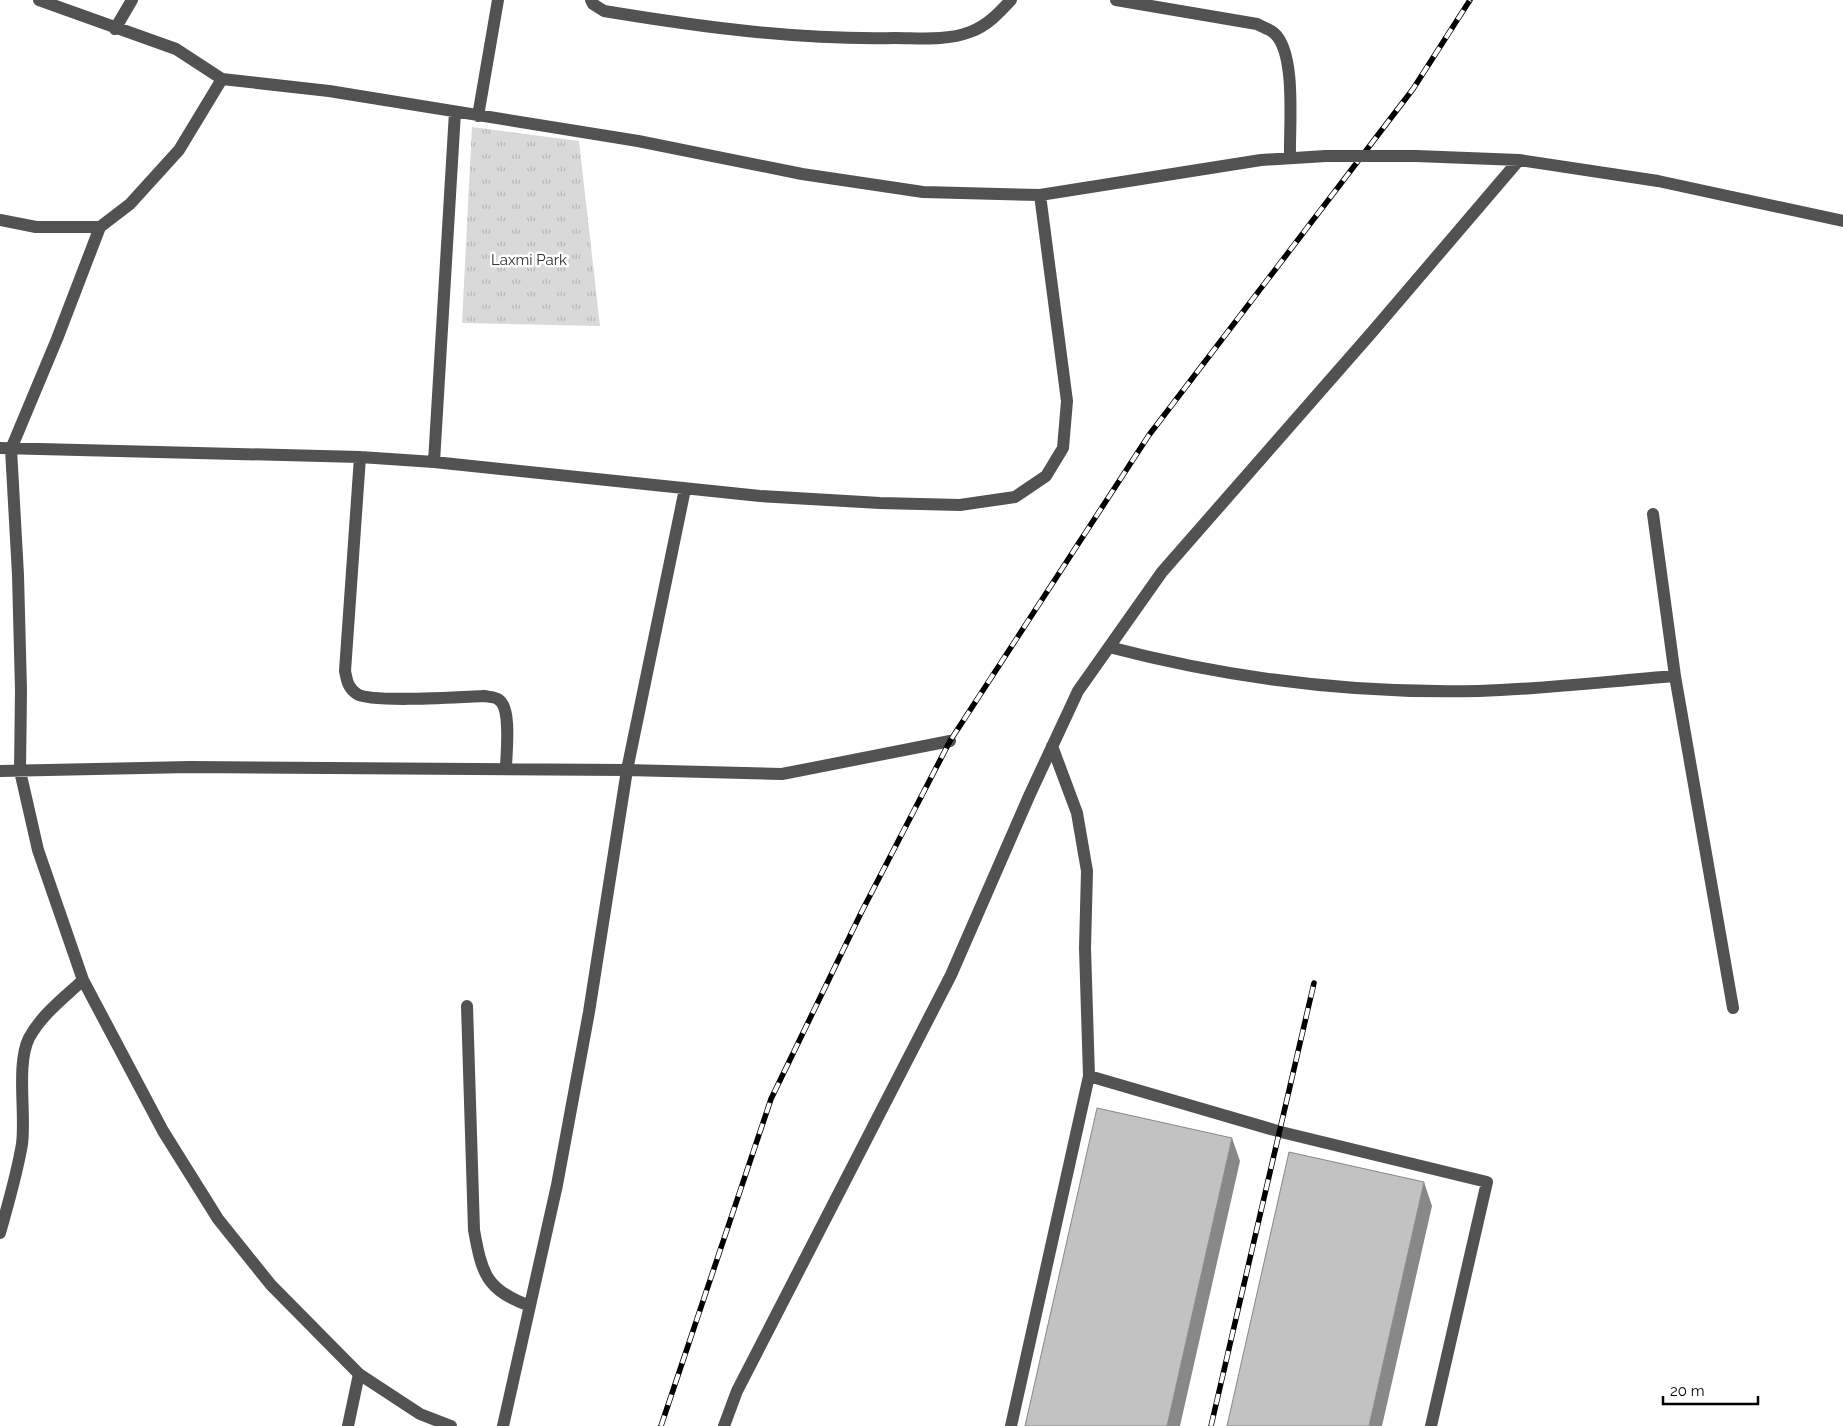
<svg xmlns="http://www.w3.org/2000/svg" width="1843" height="1426" font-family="Raleway,sans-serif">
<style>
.grass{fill:url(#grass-tufts)}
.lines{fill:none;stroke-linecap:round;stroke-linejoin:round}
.minor{stroke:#525252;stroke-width:12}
.rail-casing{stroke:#000;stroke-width:5.5}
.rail{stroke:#fff;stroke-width:4;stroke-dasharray:11;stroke-linecap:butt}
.minor-bridge{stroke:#525252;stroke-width:12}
.shaded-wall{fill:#888}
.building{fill:#c2c2c2;stroke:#888}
.labels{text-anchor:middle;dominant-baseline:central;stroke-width:5;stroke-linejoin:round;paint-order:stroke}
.park-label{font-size:15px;fill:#303030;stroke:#fff}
</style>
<defs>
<pattern id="grass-tufts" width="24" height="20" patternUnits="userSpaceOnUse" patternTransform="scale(1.25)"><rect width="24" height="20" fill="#d9d9d9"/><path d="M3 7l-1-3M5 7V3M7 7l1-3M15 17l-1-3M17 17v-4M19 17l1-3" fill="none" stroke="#b8b8b8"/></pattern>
</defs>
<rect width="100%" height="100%" fill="#fff"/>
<path class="grass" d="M472,127L579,141L600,326L462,323Z"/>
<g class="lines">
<path class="minor" d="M39,0L176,49L222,79L329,91L638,141L802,174L923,192L1040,195L1261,160L1326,156
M591,0L593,4L604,11C701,27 797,40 895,38C919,38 946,41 970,32C987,26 999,13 1011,0
M1116,0L1257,24C1262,27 1270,29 1274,33C1297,53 1289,128 1290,158
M115,29L132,0
M478,116L498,0
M1416,156L1519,160L1658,181L1843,221
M0,220L36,227H100L130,204L179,150L222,79
M100,227L57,339L11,449L18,575L21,690L20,771L38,850L83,980L163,1131L218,1219L271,1285L359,1374L420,1414L451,1426
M0,448L360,457L434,462L760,496L880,503L960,505L1015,497L1046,476L1063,448L1067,401L1040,195
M360,457L345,671C347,681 348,688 357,694C371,703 462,697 484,696C489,697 496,697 499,700C512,709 506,753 506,769
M434,462L455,112
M1653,514L1675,676L1733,1008
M1109,647C1231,679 1353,694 1479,691C1545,689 1610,681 1675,676
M0,771L190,767L627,770L782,774L950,741
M467,1006L474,1230C482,1274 486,1290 530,1306
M1089,1076L1281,1132L1487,1182L1431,1426
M0,1233C8,1204 17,1174 22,1144C26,1114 16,1064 29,1038C42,1014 64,998 83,980
M348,1426L359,1374
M503,1426L557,1185L589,1012L627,770L685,489
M724,1426L737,1391L951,975L1030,794L1078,691L1162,572L1373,331L1519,160
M1011,1426L1089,1076L1085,948L1087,871L1077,813L1052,746"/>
<defs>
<path id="rail" d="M661,1426L771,1099L862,911L950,741L1149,435L1413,89L1470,0
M1211,1426L1314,983"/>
</defs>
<use href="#rail" class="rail-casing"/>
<use href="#rail" class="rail"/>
<path class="minor-bridge" d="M1326,156H1416"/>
</g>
<path class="shaded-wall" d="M1232,1138L1240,1161L1180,1426H1167Z
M1424,1182L1432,1206L1382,1426H1369Z"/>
<path class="building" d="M1097,1108L1232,1138L1167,1426H1025Z
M1289,1152L1424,1182L1369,1426H1227Z"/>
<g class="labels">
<g class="park-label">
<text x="529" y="260">Laxmi Park</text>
</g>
</g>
<path d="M1663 1396v8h95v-8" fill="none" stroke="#000000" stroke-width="2.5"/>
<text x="1670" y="1396" font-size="15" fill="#000000" stroke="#ffffff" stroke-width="4" paint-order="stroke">20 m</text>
</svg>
